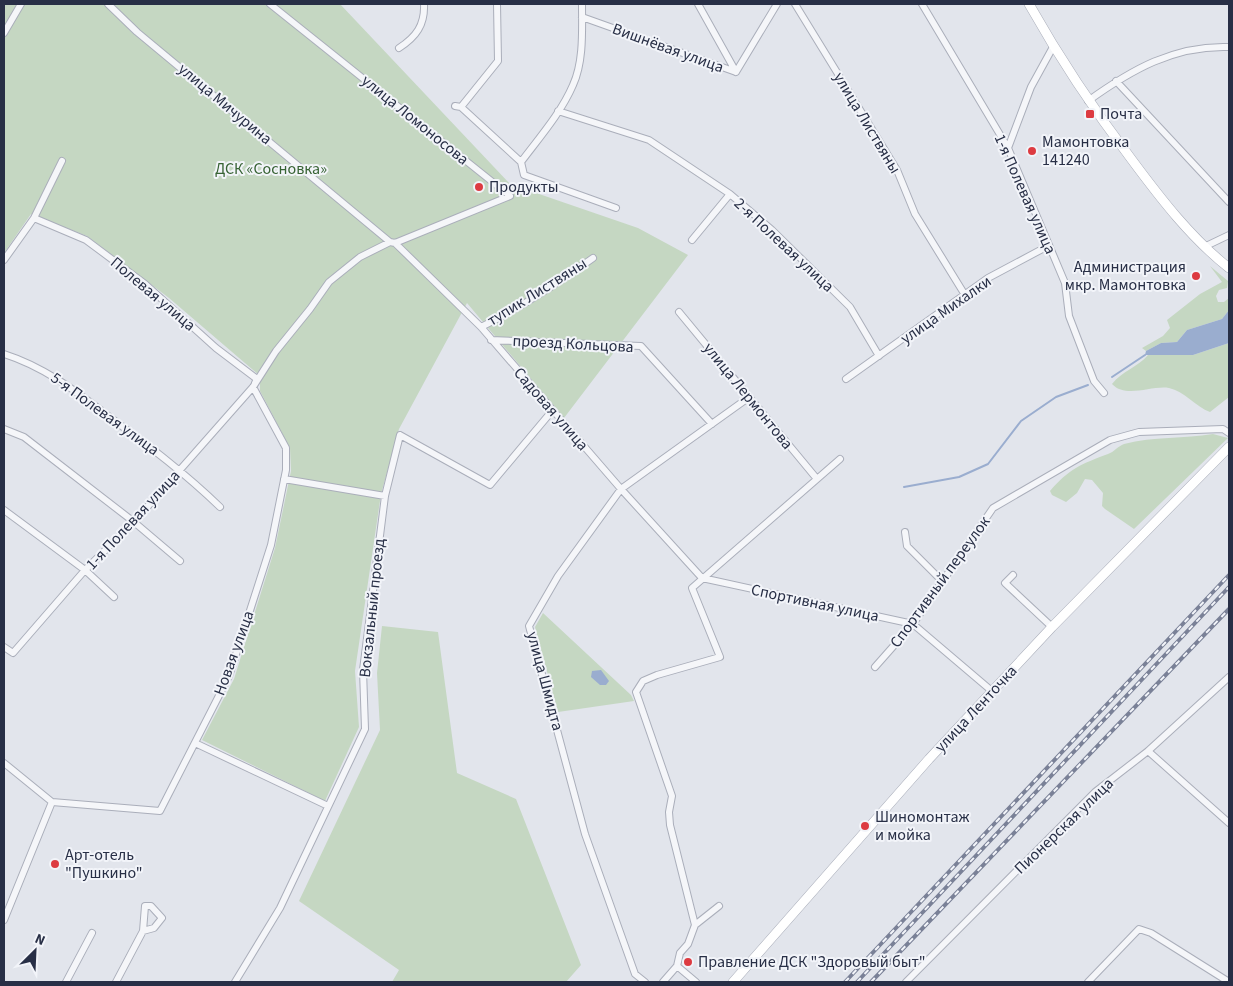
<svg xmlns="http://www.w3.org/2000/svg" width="1233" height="986" font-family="'Source Sans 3',sans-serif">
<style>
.green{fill:#c5d7c2}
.water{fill:#9aadcf}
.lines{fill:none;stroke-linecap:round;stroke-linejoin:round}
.stream{stroke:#9aadcf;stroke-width:2}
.street-casing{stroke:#aaaeba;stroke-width:8}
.secondary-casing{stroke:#aaaeba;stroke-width:10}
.street{stroke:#f5f6f9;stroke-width:6}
.secondary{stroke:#fff;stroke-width:9}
.rail-casing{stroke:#7a8197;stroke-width:4}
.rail{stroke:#f2f4f9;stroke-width:2;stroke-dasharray:5.5;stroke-linecap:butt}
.poi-dot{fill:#dd3b41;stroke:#f2f4f9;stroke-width:2}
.labels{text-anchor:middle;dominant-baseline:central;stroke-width:4;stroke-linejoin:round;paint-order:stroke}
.street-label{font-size:16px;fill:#282f46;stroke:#f2f4f9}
.poi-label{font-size:16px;fill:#282f46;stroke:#f2f4f9;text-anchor:start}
.park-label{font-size:16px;fill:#376334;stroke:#f2f4f9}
</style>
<rect width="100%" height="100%" fill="#e2e5ec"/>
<path class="green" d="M4,4H340L510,184L638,228L688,255L564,418L467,303L399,429L381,494L355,671L359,727L325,801L202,740L234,679L275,548L291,471L290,448L260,391V376L169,298L87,236L31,214L4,253Z
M1210,266L1228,281L1227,288L1219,290L1216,296L1218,302H1224L1229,298V310L1222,319L1187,330L1177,342L1161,343L1146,351L1142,348L1163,336L1170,328L1167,320L1200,294L1222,282Z
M1229,343V397L1210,412C1196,407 1184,391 1169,388C1152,385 1126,399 1112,384C1122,371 1138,367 1148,355H1193Z
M1213,434L1228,438L1134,529L1105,509L1102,506L1103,493L1092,480L1085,479L1077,493L1066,502L1052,495L1050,491C1069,469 1081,464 1108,454C1114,452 1118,446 1124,444C1154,436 1184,439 1213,434Z
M543,613L631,695L634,701L558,712L535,627Z
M382,626L438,632L457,773L516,799L581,965L566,982H392L399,970L299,901L380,730L377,673Z"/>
<path class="water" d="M1229,310V343L1193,355H1145L1146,351L1161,343L1177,342L1187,330L1222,319Z
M601,670L609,681L606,685H600L591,677L592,671Z"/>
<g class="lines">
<path class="stream" d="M1112,377L1145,355
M904,487L959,477L988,464L1021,421L1056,397L1088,385"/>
<defs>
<path id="street" d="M108,4L137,32L390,242
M698,4L736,72
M795,4L897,170L915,214L965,295
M922,4L1008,148L1065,283L1069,316L1094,381L1104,393
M582,17L736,72L777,4
M4,33L21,4
M399,48C416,37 425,25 424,4
M1116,81L1229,202
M1088,101C1131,70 1174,45 1229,47
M455,106L461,107L498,61L497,4
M461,107L521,162
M558,111L649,140L730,194L772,230L850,307L879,356
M1008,148L1031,87L1053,47
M521,162C539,138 561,113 573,85C584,61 582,29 582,4
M521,162L524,175L616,208
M34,218L86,240L145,284L216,348L257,379L255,383
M692,240L730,194
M395,243L481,327L621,489L702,578
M1206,246L1229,235
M4,260L34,218L62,161
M679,312L817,479
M481,327C520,308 557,284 593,258
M491,340L641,346L712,424
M4,354C45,367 77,392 111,418C149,446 186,474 220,507
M846,379L988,278L1048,246
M4,429L24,437L134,522L180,561
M284,479L385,496
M4,510L85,570L114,597
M905,532L907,546L943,582
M1013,575L1005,583L1052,627
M702,578L913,624L993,692
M4,647L13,653L85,570L134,522L253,387L276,351L310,309L329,282L360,257L390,242L395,243L510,196L270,4
M875,667L913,624L993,508L1110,440L1139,432L1223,429L1229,433
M195,743L328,806
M1148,751L1229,823
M4,763L52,802
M52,802L160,811L229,676L271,545L286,470V448L253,387
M4,920L52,802
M695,925L670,825L669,812L672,796L636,692L643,681L657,675L720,657L692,588L840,459
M677,966L696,982
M66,982L92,933
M116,982L143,931L145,906H151L162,918L154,928L143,931
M235,982L280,908L365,729L363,670L385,496L400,435L490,485L552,411
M645,982L635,974L585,834L529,626L558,576L621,489L748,398
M663,982L677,966L680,953L688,944L695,925L719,906
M906,982L1095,792L1148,751L1229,677
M1088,982L1139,929L1151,933L1229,982"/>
<path id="secondary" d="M1029,4C1060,59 1094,110 1132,160C1161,199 1191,238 1229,268
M733,982L929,759L1052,627L1229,447"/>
</defs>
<use href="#street" class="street-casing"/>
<use href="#secondary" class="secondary-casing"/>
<use href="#street" class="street"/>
<use href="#secondary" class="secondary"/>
<defs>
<path id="rail" d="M845,982L1229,575
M857,982L1229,587
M871,982L1229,609"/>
</defs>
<use href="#rail" class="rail-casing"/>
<use href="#rail" class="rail"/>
</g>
<g class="poi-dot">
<rect x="1085" y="109" width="10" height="10" rx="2.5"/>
<circle cx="1032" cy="151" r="5"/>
<circle cx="479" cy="187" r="5"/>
<circle cx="1196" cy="276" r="5"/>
<circle cx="865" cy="826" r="5"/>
<circle cx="55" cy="864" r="5"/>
<circle cx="688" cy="962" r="5"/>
</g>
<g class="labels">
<g class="street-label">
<text transform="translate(668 48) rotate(20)">Вишнёвая улица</text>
<text transform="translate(225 104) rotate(40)">улица Мичурина</text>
<text transform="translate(415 120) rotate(39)">улица Ломоносова</text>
<text transform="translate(867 123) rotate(59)">улица Листвяны</text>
<text transform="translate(1025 194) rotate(66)">1-я Полевая улица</text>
<text transform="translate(784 245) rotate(43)">2-я Полевая улица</text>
<text transform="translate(537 292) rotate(-32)">тупик Листвяны</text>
<text transform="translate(153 294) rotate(40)">Полевая улица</text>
<text transform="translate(946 310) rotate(-35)">улица Михалки</text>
<text transform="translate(573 344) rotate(3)">проезд Кольцова</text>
<text transform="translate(748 396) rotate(51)">улица Лермонтова</text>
<text transform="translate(551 409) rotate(49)">Садовая улица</text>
<text transform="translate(105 414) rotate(36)">5-я Полевая улица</text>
<text transform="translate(133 520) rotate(-47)">1-я Полевая улица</text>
<text transform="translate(940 582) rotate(-54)">Спортивный переулок</text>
<text transform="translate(815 603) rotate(12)">Спортивная улица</text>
<text transform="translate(372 608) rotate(-84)">Вокзальный проезд</text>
<text transform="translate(234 653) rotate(-70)">Новая улица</text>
<text transform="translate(545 681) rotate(75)">улица Шмидта</text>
<text transform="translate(976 709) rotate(-47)">улица Ленточка</text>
<text transform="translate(1064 826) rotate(-44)">Пионерская улица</text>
</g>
<g class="poi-label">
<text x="1100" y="114">Почта</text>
<text x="1042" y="142">Мамонтовка<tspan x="1042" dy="18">141240</tspan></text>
<text x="489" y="187">Продукты</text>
<text x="1186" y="267" text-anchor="end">Администрация<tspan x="1186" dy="18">мкр. Мамонтовка</tspan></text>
<text x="875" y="817">Шиномонтаж<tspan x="875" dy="18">и мойка</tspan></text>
<text x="65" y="855">Арт-отель<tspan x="65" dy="18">"Пушкино"</tspan></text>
<text x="698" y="962">Правление ДСК "Здоровый быт"</text>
</g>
<g class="park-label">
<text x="271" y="169">ДСК «Сосновка»</text>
</g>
</g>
<rect width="1233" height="986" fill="none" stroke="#282f46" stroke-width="10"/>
<g transform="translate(35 951) rotate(24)" stroke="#f2f4f9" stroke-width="4" paint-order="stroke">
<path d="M0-4L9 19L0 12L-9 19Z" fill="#282f46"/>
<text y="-8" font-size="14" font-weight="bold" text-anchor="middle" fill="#282f46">N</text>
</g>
</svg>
